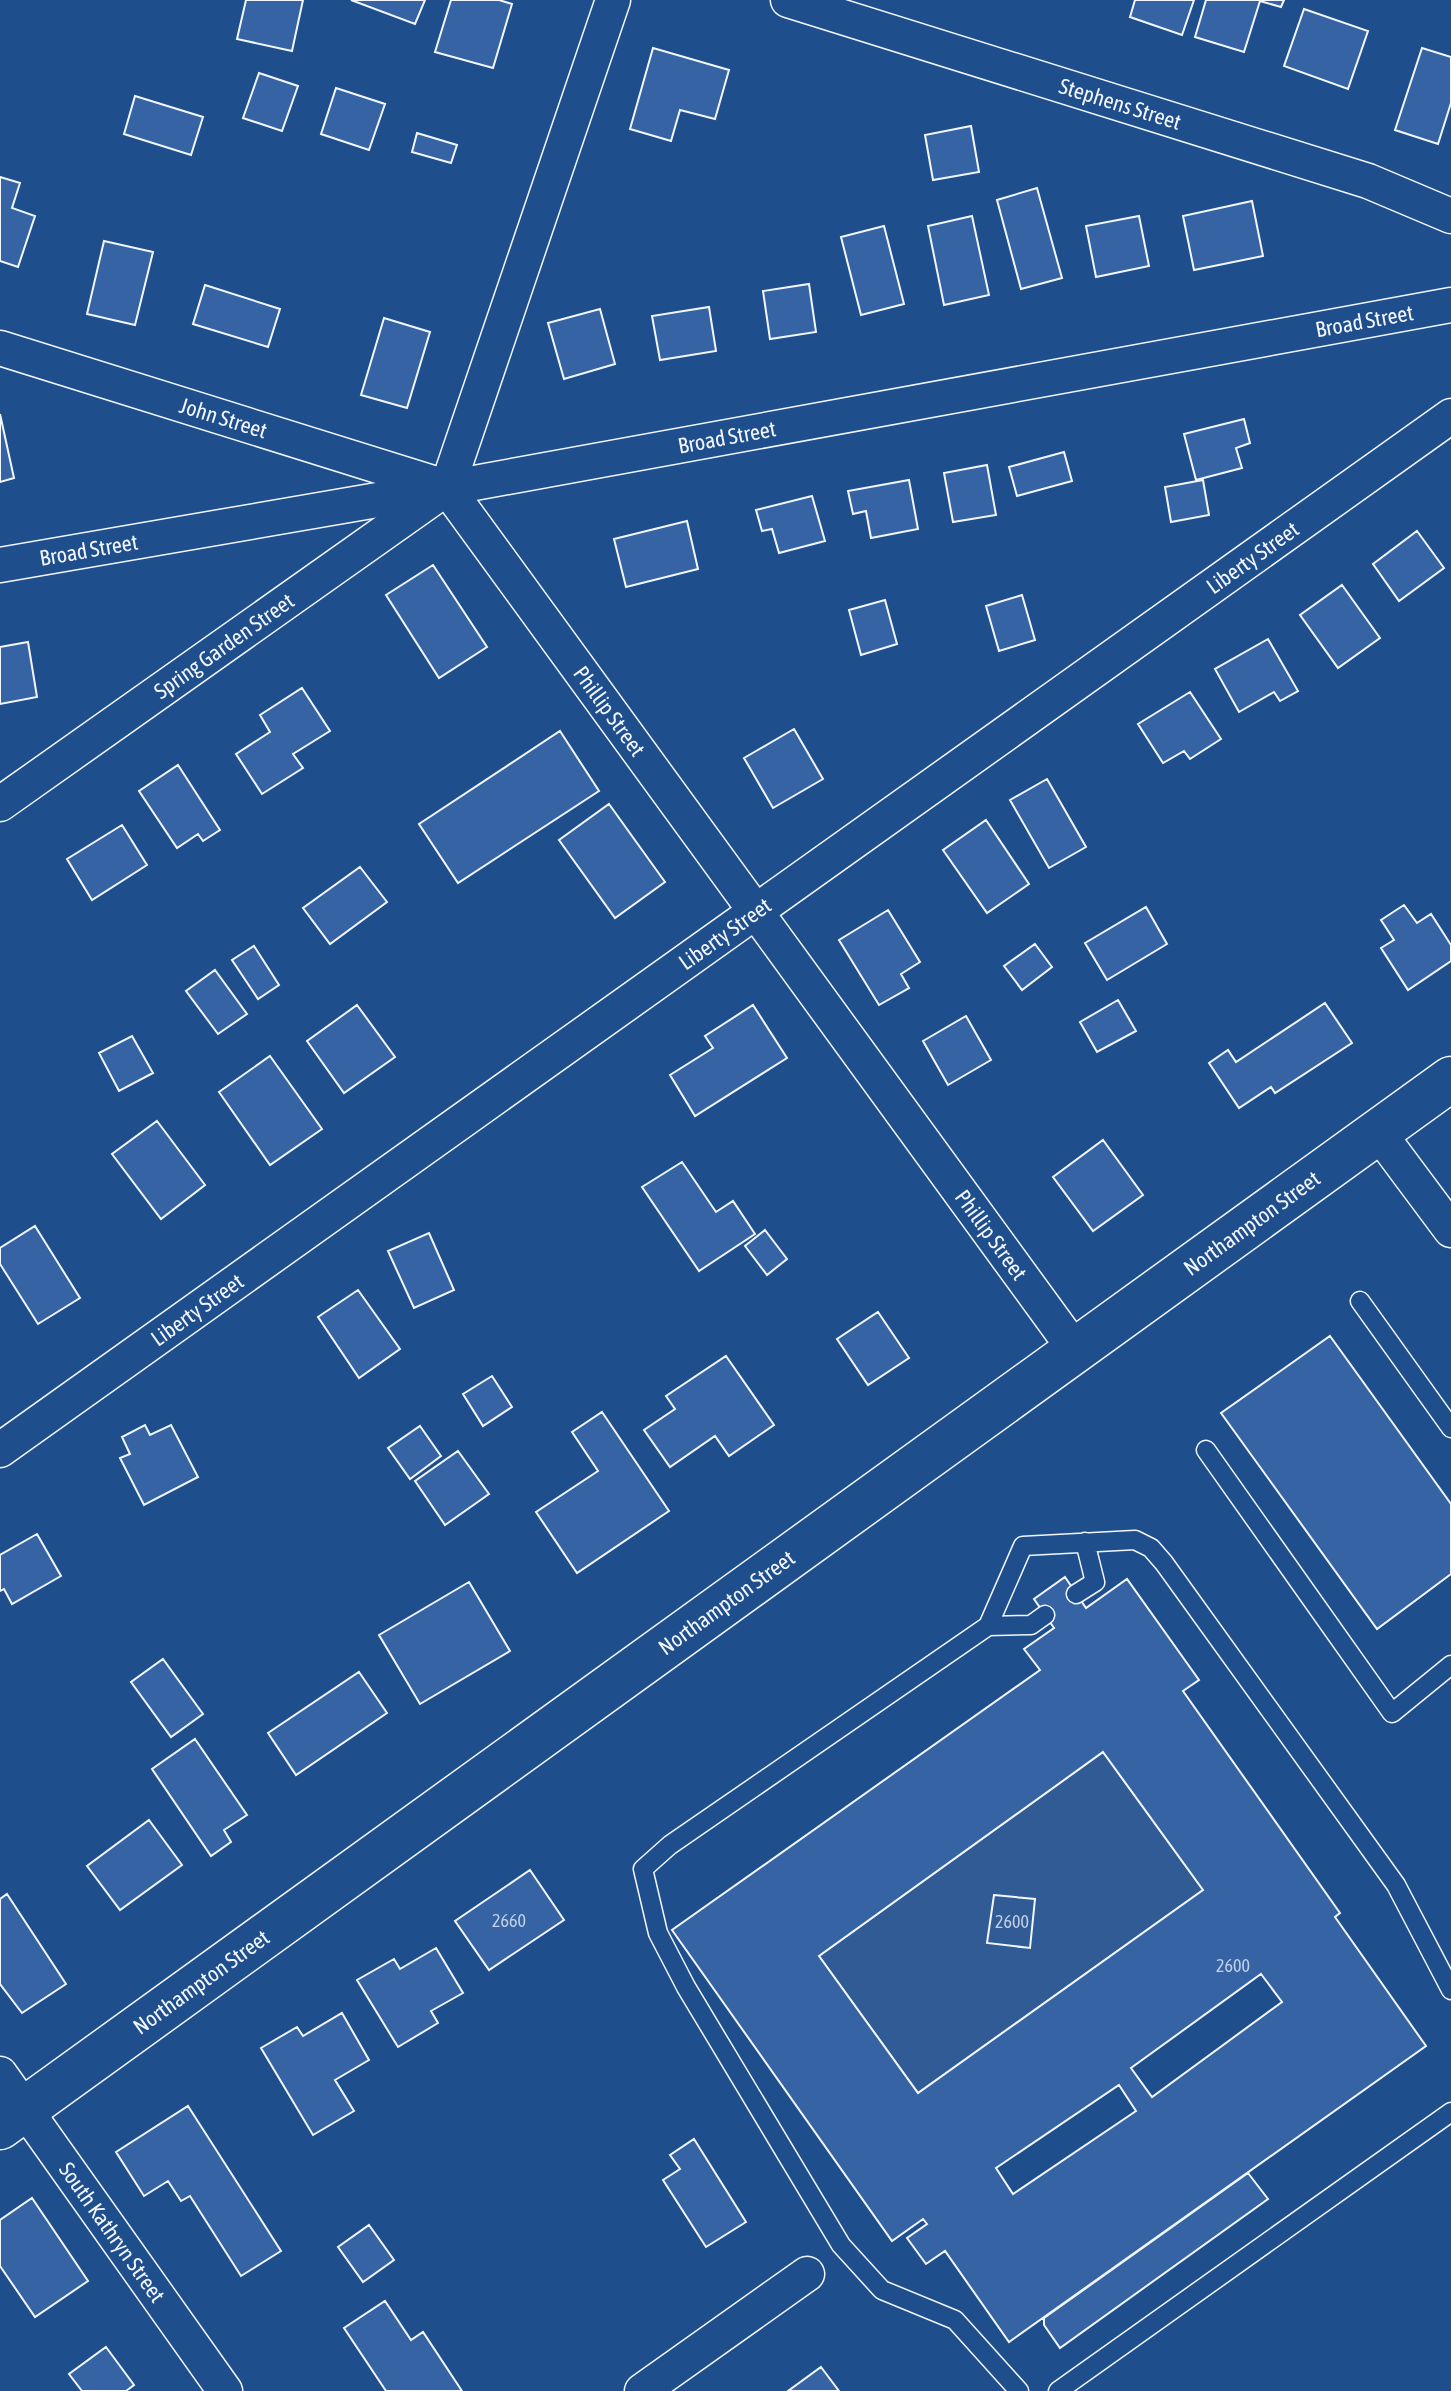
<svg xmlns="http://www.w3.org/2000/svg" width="1451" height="2391" font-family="'Asap Condensed',sans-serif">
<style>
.green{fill:#305b95;stroke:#a8bbd7;stroke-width:2}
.building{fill:#3563a3;stroke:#f2f6ff;stroke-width:2;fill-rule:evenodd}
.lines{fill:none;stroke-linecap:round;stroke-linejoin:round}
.service-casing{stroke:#f2f6ff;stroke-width:21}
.minor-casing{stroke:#f2f6ff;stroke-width:37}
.tertiary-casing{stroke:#f2f6ff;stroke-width:47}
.service{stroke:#1f4e8c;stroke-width:18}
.minor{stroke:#1f4e8c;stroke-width:34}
.tertiary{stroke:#1f4e8c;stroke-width:44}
.labels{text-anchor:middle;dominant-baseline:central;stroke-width:6;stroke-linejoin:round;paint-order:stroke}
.number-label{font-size:18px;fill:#c3d1e8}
.street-label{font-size:22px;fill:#f2f6ff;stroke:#1f4e8c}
</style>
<rect width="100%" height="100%" fill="#1f4e8c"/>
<path class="green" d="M1103,1752L1203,1890L918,2093L819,1956Z"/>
<path class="building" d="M246,0H303L292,51L237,39Z
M351,0H425L415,24Z
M451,0H499L512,4L493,68L435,52Z
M1135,0H1194L1182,35L1130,17Z
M1206,0H1284L1281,7L1260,1L1244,52L1195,37Z
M1304,9L1368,31L1348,89L1284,66Z
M653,48L729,70L715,119L680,110L671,141L630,129Z
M1422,48L1451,57V103L1438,144L1395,130Z
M259,73L298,86L282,131L243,118Z
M336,88L385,104L369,150L321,134Z
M135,96L203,117L191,155L124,134Z
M971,126L979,172L933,180L925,135Z
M417,133L457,145L451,163L412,152Z
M0,177L20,183L12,208L35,216L18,267L0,261Z
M1037,188L1062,278L1021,289L997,200Z
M1252,201L1263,256L1194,270L1183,216Z
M972,216L989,295L944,305L928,226Z
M1139,216L1149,266L1096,277L1086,226Z
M884,226L904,304L861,315L841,237Z
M104,241L153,252L135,325L87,314Z
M809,284L816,332L770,339L763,291Z
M205,285L280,309L268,347L193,324Z
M709,307L716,351L660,360L652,316Z
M600,309L615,364L564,379L548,323Z
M384,318L430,332L407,408L361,395Z
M0,414L14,478L0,482Z
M1244,419L1250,443L1236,448L1242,468L1196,480L1184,434Z
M1064,452L1072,481L1017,496L1009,467Z
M987,465L996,515L953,522L944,473Z
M909,480L918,529L871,538L866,511L853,514L848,491Z
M1203,480L1209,515L1171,522L1165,487Z
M812,496L825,541L779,553L772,529L762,531L756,510Z
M687,521L698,569L626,587L614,539Z
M1417,531L1444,568L1399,601L1373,564Z
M433,565L487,647L439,678L386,595Z
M1342,585L1380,638L1338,668L1300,615Z
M1022,595L1035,640L999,651L986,606Z
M885,600L897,644L861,655L849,610Z
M1268,639L1298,691L1280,701L1274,692L1239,712L1215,669Z
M28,642L37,697L0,704V647Z
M302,688L330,731L293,754L303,768L262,794L236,754L270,732L260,715Z
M1190,692L1221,739L1190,759L1184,751L1163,763L1138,724Z
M794,729L823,779L773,808L744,758Z
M560,731L599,791L458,883L419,824Z
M178,765L220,830L203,841L198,834L177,848L139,791Z
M1047,779L1086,847L1049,868L1010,800Z
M609,804L665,882L615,918L559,840Z
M986,820L1029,884L987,913L943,850Z
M122,825L147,865L92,900L67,859Z
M360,867L387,902L330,944L303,908Z
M1404,905L1417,923L1431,914L1451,945V961L1408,990L1381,948L1394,940L1381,920Z
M1146,907L1167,944L1107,980L1085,943Z
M888,910L920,962L901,974L909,988L879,1005L839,940Z
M1035,944L1052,967L1022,990L1004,966Z
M254,946L279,985L258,999L232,960Z
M215,970L247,1014L218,1034L186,991Z
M1118,1000L1136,1031L1097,1052L1080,1022Z
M1325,1003L1352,1043L1275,1093L1271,1087L1239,1108L1209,1063L1228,1050L1236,1062Z
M357,1005L395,1057L344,1093L307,1041Z
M753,1005L787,1058L695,1116L670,1075L713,1048L705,1036Z
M966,1016L991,1060L948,1085L923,1041Z
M132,1036L153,1073L119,1091L99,1053Z
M270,1056L322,1129L270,1165L219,1092Z
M157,1121L205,1185L161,1219L112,1154Z
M1103,1140L1143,1195L1093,1231L1053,1177Z
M682,1162L716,1212L733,1201L755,1234L699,1271L642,1187Z
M35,1226L80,1298L38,1324L0,1264V1248Z
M765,1230L787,1259L767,1275L745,1246Z
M429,1233L454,1290L414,1308L388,1251Z
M358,1290L400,1349L359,1378L318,1317Z
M878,1312L909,1358L868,1385L837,1339Z
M1330,1336L1451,1504V1574L1377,1629L1221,1413Z
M726,1356L774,1425L729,1456L715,1436L670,1467L644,1430L675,1409L666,1396Z
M492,1376L512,1407L483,1426L463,1394Z
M602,1412L669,1511L577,1573L536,1512L598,1471L572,1432Z
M145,1425L150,1435L171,1425L198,1477L144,1505L120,1458L130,1454L122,1437Z
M420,1426L441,1456L410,1479L388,1448Z
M458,1451L489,1494L445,1525L415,1481Z
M37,1534L61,1576L12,1604L4,1589L0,1591V1555Z
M1065,1577L1086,1608L1127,1579L1199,1680L1183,1691L1340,1913L1335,1917L1426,2046L1009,2342L945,2251L926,2264L907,2238L927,2224L923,2219L892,2241L672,1930L1040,1670L1024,1649L1054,1628L1034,1599ZM1103,1752L1203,1890L918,2093L819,1956ZM1261,1974L1282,2002L1152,2097L1131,2068ZM1119,2085L1136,2111L1013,2194L996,2168Z
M469,1582L510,1651L420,1704L379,1635Z
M163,1659L203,1714L171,1737L131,1682Z
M359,1672L387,1713L296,1775L268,1733Z
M195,1739L247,1815L224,1830L231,1842L211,1856L152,1769Z
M149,1820L182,1865L120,1910L87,1866Z
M530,1870L564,1920L489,1970L455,1921Z
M7,1894L66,1984L22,2013L0,1984V1899Z
M994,1895L1035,1899L1030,1948L987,1943Z
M994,1895L1035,1899L1030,1948L987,1943Z
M436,1948L463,1993L431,2011L438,2023L398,2047L357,1980L394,1959L400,1969Z
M342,2013L369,2060L335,2080L354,2111L313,2135L261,2048L297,2027L303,2036Z
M188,2106L281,2251L241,2276L190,2196L181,2201L168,2181L144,2196L116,2152Z
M694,2139L746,2222L706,2247L663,2180L680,2169L670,2155Z
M1248,2173L1268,2199L1060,2348L1044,2325V2318Z
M32,2198L88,2281L35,2317L0,2266V2220Z
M369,2225L394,2260L363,2282L338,2247Z
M385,2301L411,2340L423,2332L462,2391H386L344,2328Z
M106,2347L134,2385L126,2391H82L69,2374Z
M821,2367L839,2391H788Z"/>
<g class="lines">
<defs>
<path id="service" d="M1360,1301L1451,1428
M1206,1450L1392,1713L1451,1665
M1076,1594L1095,1582L1085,1542
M988,1626L1031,1625L1045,1615
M1019,2391L955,2320L882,2290L841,2245L686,1987L658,1933L643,1869L670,1845L988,1626L1023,1546L1135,1540L1151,1548L1164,1563L1396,1885L1451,1990
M1058,2391L1451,2112"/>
<g id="minor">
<path id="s1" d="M788,0L1368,181L1451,216"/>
<path id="s2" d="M0,348L439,485"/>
<path id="s3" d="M447,488L1076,1351"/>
<path d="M447,488L613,0"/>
<path id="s4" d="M0,565L447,488L1451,305"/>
<path id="s5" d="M0,804L440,493"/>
<path d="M1378,1132L1451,1230"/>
<path id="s6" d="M0,1450L1451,416"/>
<path id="s7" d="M0,2074L225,2391"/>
<path d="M642,2391L807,2274"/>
</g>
<g id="tertiary">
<path id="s8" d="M0,2127L1451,1079"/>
</g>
</defs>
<use href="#service" class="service-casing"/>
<use href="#minor" class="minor-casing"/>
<use href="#tertiary" class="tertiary-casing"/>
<use href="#service" class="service"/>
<use href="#minor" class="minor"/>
<use href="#tertiary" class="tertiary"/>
</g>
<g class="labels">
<g class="number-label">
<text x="509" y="1920">2660</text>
<text x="1012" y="1921">2600</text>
<text x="1233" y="1965">2600</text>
</g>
<g class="street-label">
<text stroke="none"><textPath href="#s1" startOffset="348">Stephens Street</textPath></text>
<text stroke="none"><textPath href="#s4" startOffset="1386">Broad Street</textPath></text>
<text stroke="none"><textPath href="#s2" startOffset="234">John Street</textPath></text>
<text stroke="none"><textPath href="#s4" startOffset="738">Broad Street</textPath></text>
<text stroke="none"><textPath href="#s4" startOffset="90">Broad Street</textPath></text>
<text stroke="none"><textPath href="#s6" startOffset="1538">Liberty Street</textPath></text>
<text stroke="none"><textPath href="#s5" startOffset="274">Spring Garden Street</textPath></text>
<text stroke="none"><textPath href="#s3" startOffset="276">Phillip Street</textPath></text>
<text stroke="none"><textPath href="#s6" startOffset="890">Liberty Street</textPath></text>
<text stroke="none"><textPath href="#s8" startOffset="1544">Northampton Street</textPath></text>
<text stroke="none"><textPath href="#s3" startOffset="924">Phillip Street</textPath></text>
<text stroke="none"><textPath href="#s6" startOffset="242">Liberty Street</textPath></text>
<text stroke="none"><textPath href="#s8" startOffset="896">Northampton Street</textPath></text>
<text stroke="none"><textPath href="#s8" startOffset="248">Northampton Street</textPath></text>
<text stroke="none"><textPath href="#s7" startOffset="194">South Kathryn Street</textPath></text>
</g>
</g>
</svg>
